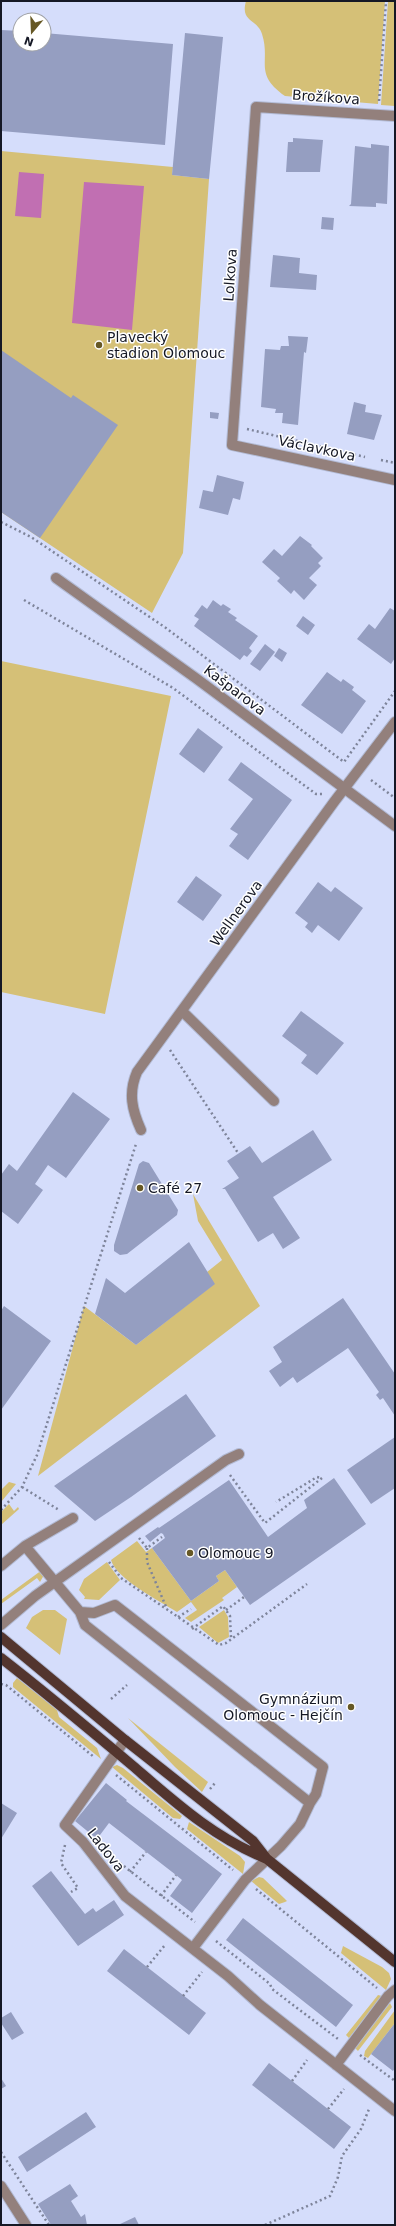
<svg xmlns="http://www.w3.org/2000/svg" width="396" height="2226" font-family="'DejaVu Sans',sans-serif">
<style>
.green{fill:#d5c077}
.water{fill:#c16fb2}
.building{fill:#959ec1}
.lines{fill:none;stroke-linecap:round;stroke-linejoin:round}
.minor-casing{stroke:#b2bad4;stroke-width:12}
.major-casing{stroke:#b2bad4;stroke-width:12}
.path{stroke:#7e849a;stroke-width:2.5;stroke-dasharray:2 3;stroke-linecap:butt}
.minor{stroke:#93807c;stroke-width:10}
.major{stroke:#53352e;stroke-width:10}
.poi-dot{fill:#665825;stroke:#fff;stroke-width:1.5}
.labels{text-anchor:middle;dominant-baseline:central;stroke-width:3;stroke-linejoin:round;paint-order:stroke}
.street-label{font-size:14px;fill:#151825;stroke:#fff}
.poi-label{font-size:14px;fill:#151825;stroke:#fff;text-anchor:start}
</style>
<rect width="100%" height="100%" fill="#d5ddfb"/>
<path class="green" d="M246,1H385L378,104L285,96C253,73 271,62 262,34C257,18 240,23 246,1Z
M388,1H395V106L381,105Z
M1,151L173,167L172,175L209,179L183,553L152,613L1,512Z
M1,661L171,696L105,1014L1,992Z
M193,1194L260,1306L38,1476L84,1306L136,1345L214,1284L207,1272L222,1260L198,1221Z
M9,1482L16,1484L1,1502V1490Z
M9,1504L14,1511L18,1507L19,1509L1,1525V1512Z
M137,1541L146,1552L152,1548L191,1601L219,1581L216,1576L225,1570L237,1587L222,1598L224,1600L191,1622L185,1618L197,1610L191,1602L177,1612C160,1601 116,1579 111,1560Z
M107,1562L120,1580L99,1600L84,1599L85,1597L79,1590L84,1579Z
M42,1570L44,1575L40,1582L37,1578L1,1604V1600Z
M43,1610H55L67,1619L60,1655L26,1628L32,1617Z
M224,1610L228,1617L229,1637L218,1643L199,1627Z
M17,1678L52,1705L57,1710L59,1717L97,1748L101,1759L13,1687V1683Z
M128,1718L208,1782L202,1792L175,1767Z
M117,1765L123,1768L182,1816L180,1819L173,1818L112,1767Z
M189,1822L240,1856L245,1862L243,1874L187,1829Z
M259,1877L263,1878L284,1898L287,1901L285,1902L279,1904L251,1881Z
M343,1946L382,1967L389,1973L391,1979L386,1990L341,1953Z
M378,1995L382,1996L349,2038L346,2035Z
M390,2003L392,2007L358,2051L355,2048Z
M395,2010V2023L368,2058L364,2056L365,2051Z"/>
<path class="water" d="M19,172L44,174L41,218L15,216Z
M84,182L144,186L132,330L72,323Z"/>
<path class="building" d="M1,30L20,31V44H44V33L173,44L165,145L1,131Z
M185,33L223,37L209,179L172,175Z
M293,138L323,140L320,172H286L288,142H293Z
M371,144L389,146L387,204L376,203V207L349,206L351,204L355,146L371,148Z
M322,217L334,218L333,230L321,229Z
M273,255L300,258L299,273L317,275L316,290L270,287Z
M288,336L308,337L306,353L304,352L298,425L282,423L283,413H275L276,409L261,407L265,349L280,350L281,346H289Z
M1,350L71,398L73,395L118,425L40,538L1,512Z
M354,402L366,405L365,412L382,415L374,440L347,434Z
M210,412L219,413L218,419L210,418Z
M217,475L244,482L240,500L233,498L228,515L199,508L203,490L213,492Z
M300,536L312,545L311,546L323,558L318,563L321,566L309,578L317,585L304,600L294,590L291,594L277,581L280,578L262,562L274,549L282,556Z
M213,600L221,606L223,604L231,609L228,612L237,618L235,620L258,636L249,648L252,651L247,657L244,655L240,660L194,626L199,619L194,616L202,605L207,609Z
M390,608L395,611V658L391,664L357,639L369,624L375,629Z
M303,616L315,625L308,635L296,626Z
M265,644L275,652L260,671L250,664Z
M279,648L287,653L282,662L274,656Z
M327,672L341,682L343,679L354,687L352,690L366,701L342,734L301,705Z
M198,728L223,747L204,773L179,754Z
M241,762L292,800L248,860L229,846L238,834L230,829L253,799L228,780Z
M196,876L222,895L203,921L177,902Z
M318,882L331,892L335,887L363,908L339,941L318,925L312,933L305,927L308,923L295,913Z
M301,1011L344,1043L317,1075L301,1063L307,1055L282,1036Z
M73,1092L110,1119L66,1178L48,1165L35,1184L43,1190L18,1224L1,1211V1175L9,1164L17,1171Z
M313,1130L332,1160L273,1197L300,1238L283,1249L273,1233L258,1242L225,1189H222L239,1178L227,1161L250,1146L262,1163Z
M143,1161L149,1163L178,1210L177,1215L127,1254L120,1255L114,1251V1245L139,1164Z
M189,1242L215,1284L136,1345L95,1314L106,1278L125,1293Z
M343,1298L395,1374V1416L383,1398L380,1400L376,1395L379,1392L348,1348L297,1383L293,1377L280,1387L269,1371L282,1362L273,1347Z
M4,1306L51,1341L1,1410V1311Z
M186,1394L216,1436L131,1497L95,1521L54,1486Z
M395,1437V1488L371,1504L347,1470Z
M334,1478L366,1524L250,1605L225,1570L216,1576L219,1581L191,1601L152,1548L165,1538L163,1534L161,1533L150,1542L145,1536L158,1527L159,1528L229,1480L268,1537L307,1508L304,1500Z
M106,1783L127,1800L126,1801L222,1874L192,1913L170,1896L182,1880L176,1875L109,1823L97,1839L75,1821Z
M1,1803L17,1813L1,1839Z
M51,1871L85,1914L93,1908L96,1912L114,1900L124,1915L78,1946L32,1886Z
M243,1918L353,2005L336,2027L226,1940Z
M124,1949L206,2013L189,2035L107,1971Z
M11,2012L24,2033L12,2040L1,2023V2018Z
M395,2023V2068L393,2071L371,2054Z
M269,2063L351,2127L334,2149L252,2085Z
M1,2078L6,2086L1,2089Z
M86,2112L96,2127L27,2172L18,2157Z
M70,2184L78,2196L71,2201L81,2217L85,2214L87,2225H51L38,2204Z
M135,2217L139,2225H118Z"/>
<g class="lines">
<defs>
<path id="minor" d="M395,116L256,107L232,445L395,480
M56,578L197,679L395,826
M182,1011L274,1101
M141,1130C132,1110 128,1093 137,1072L334,802L395,722
M73,1518L25,1546L80,1612L85,1625L310,1803L300,1824L281,1846L245,1880L193,1948
M1,1566L25,1546
M80,1612L94,1613L115,1605L323,1767L316,1794L310,1803
M1,1625L35,1596L226,1460L239,1454
M125,1740L65,1825L83,1842L125,1896L228,1976L260,2005L395,2111
M336,2065L388,1996L395,1990
M1,2186L26,2225"/>
<path id="major" d="M1,1637L125,1740L253,1841L267,1859L395,1962
M1,1658C46,1693 89,1729 133,1766C176,1803 213,1837 267,1859"/>
</defs>
<use href="#minor" class="minor-casing"/>
<use href="#major" class="major-casing"/>
<path class="path" d="M379,101L386,1
M247,429L365,457
M381,460L395,463
M1,522L31,537L166,628L344,762L395,691
M24,600L173,688L316,794H322
M371,780L395,798
M170,1050L238,1153
M230,1475L265,1523L322,1478L317,1477L276,1502
M22,1487L59,1510
M1,1510L22,1487L37,1455L136,1144
M139,1538L147,1548L162,1537
M147,1548V1562L167,1609
M109,1562L121,1578L219,1645L226,1643L307,1584
M226,1610L244,1597
M178,1617L191,1609
M192,1629L223,1606L230,1616L231,1638
M1,1684L6,1685L94,1757
M111,1699L127,1685
M116,1775L233,1870
M210,1789L215,1783
M65,1845L61,1863L78,1888L71,1892
M120,1863L195,1922
M130,1872L146,1852
M256,1889L377,1988
M161,1896L176,1875
M216,1941L270,1984L272,1989L338,2039
M147,1967L165,1945
M183,1996L202,1972
M360,2055L395,2081
M292,2081L307,2060
M328,2109L344,2089
M1,2152L49,2225
M265,2225L330,2196L338,2177L342,2156L361,2129L369,2109"/>
<use href="#minor" class="minor"/>
<use href="#major" class="major"/>
</g>
<g class="poi-dot">
<circle cx="99" cy="345" r="4"/>
<circle cx="140" cy="1188" r="4"/>
<circle cx="190" cy="1553" r="4"/>
<circle cx="351" cy="1707" r="4"/>
</g>
<g class="labels">
<g class="street-label">
<text transform="translate(326 97) rotate(4)">Brožíkova</text>
<text transform="translate(230 275) rotate(-86)">Lolkova</text>
<text transform="translate(317 448) rotate(12)">Václavkova</text>
<text transform="translate(235 690) rotate(37)">Kašparova</text>
<text transform="translate(236 913) rotate(-54)">Wellnerova</text>
<text transform="translate(106 1850) rotate(52)">Ladova</text>
</g>
<g class="poi-label">
<text x="107" y="337">Plavecký<tspan x="107" dy="16">stadion Olomouc</tspan></text>
<text x="148" y="1188">Café 27</text>
<text x="198" y="1553">Olomouc 9</text>
<text x="343" y="1699" text-anchor="end">Gymnázium<tspan x="343" dy="16">Olomouc - Hejčín</tspan></text>
</g>
</g>
<rect width="396" height="2226" fill="none" stroke="#151825" stroke-width="4"/>
<g transform="translate(32 32) rotate(199)"><circle r="19" fill="#ffffff" stroke="#a1a3a8"/>
<path d="M0-3L7 15L0 10L-7 15Z" fill="#665825"/>
<text y="-6" font-size="11" font-weight="bold" text-anchor="middle" fill="#151825">N</text>
</g>
</svg>
